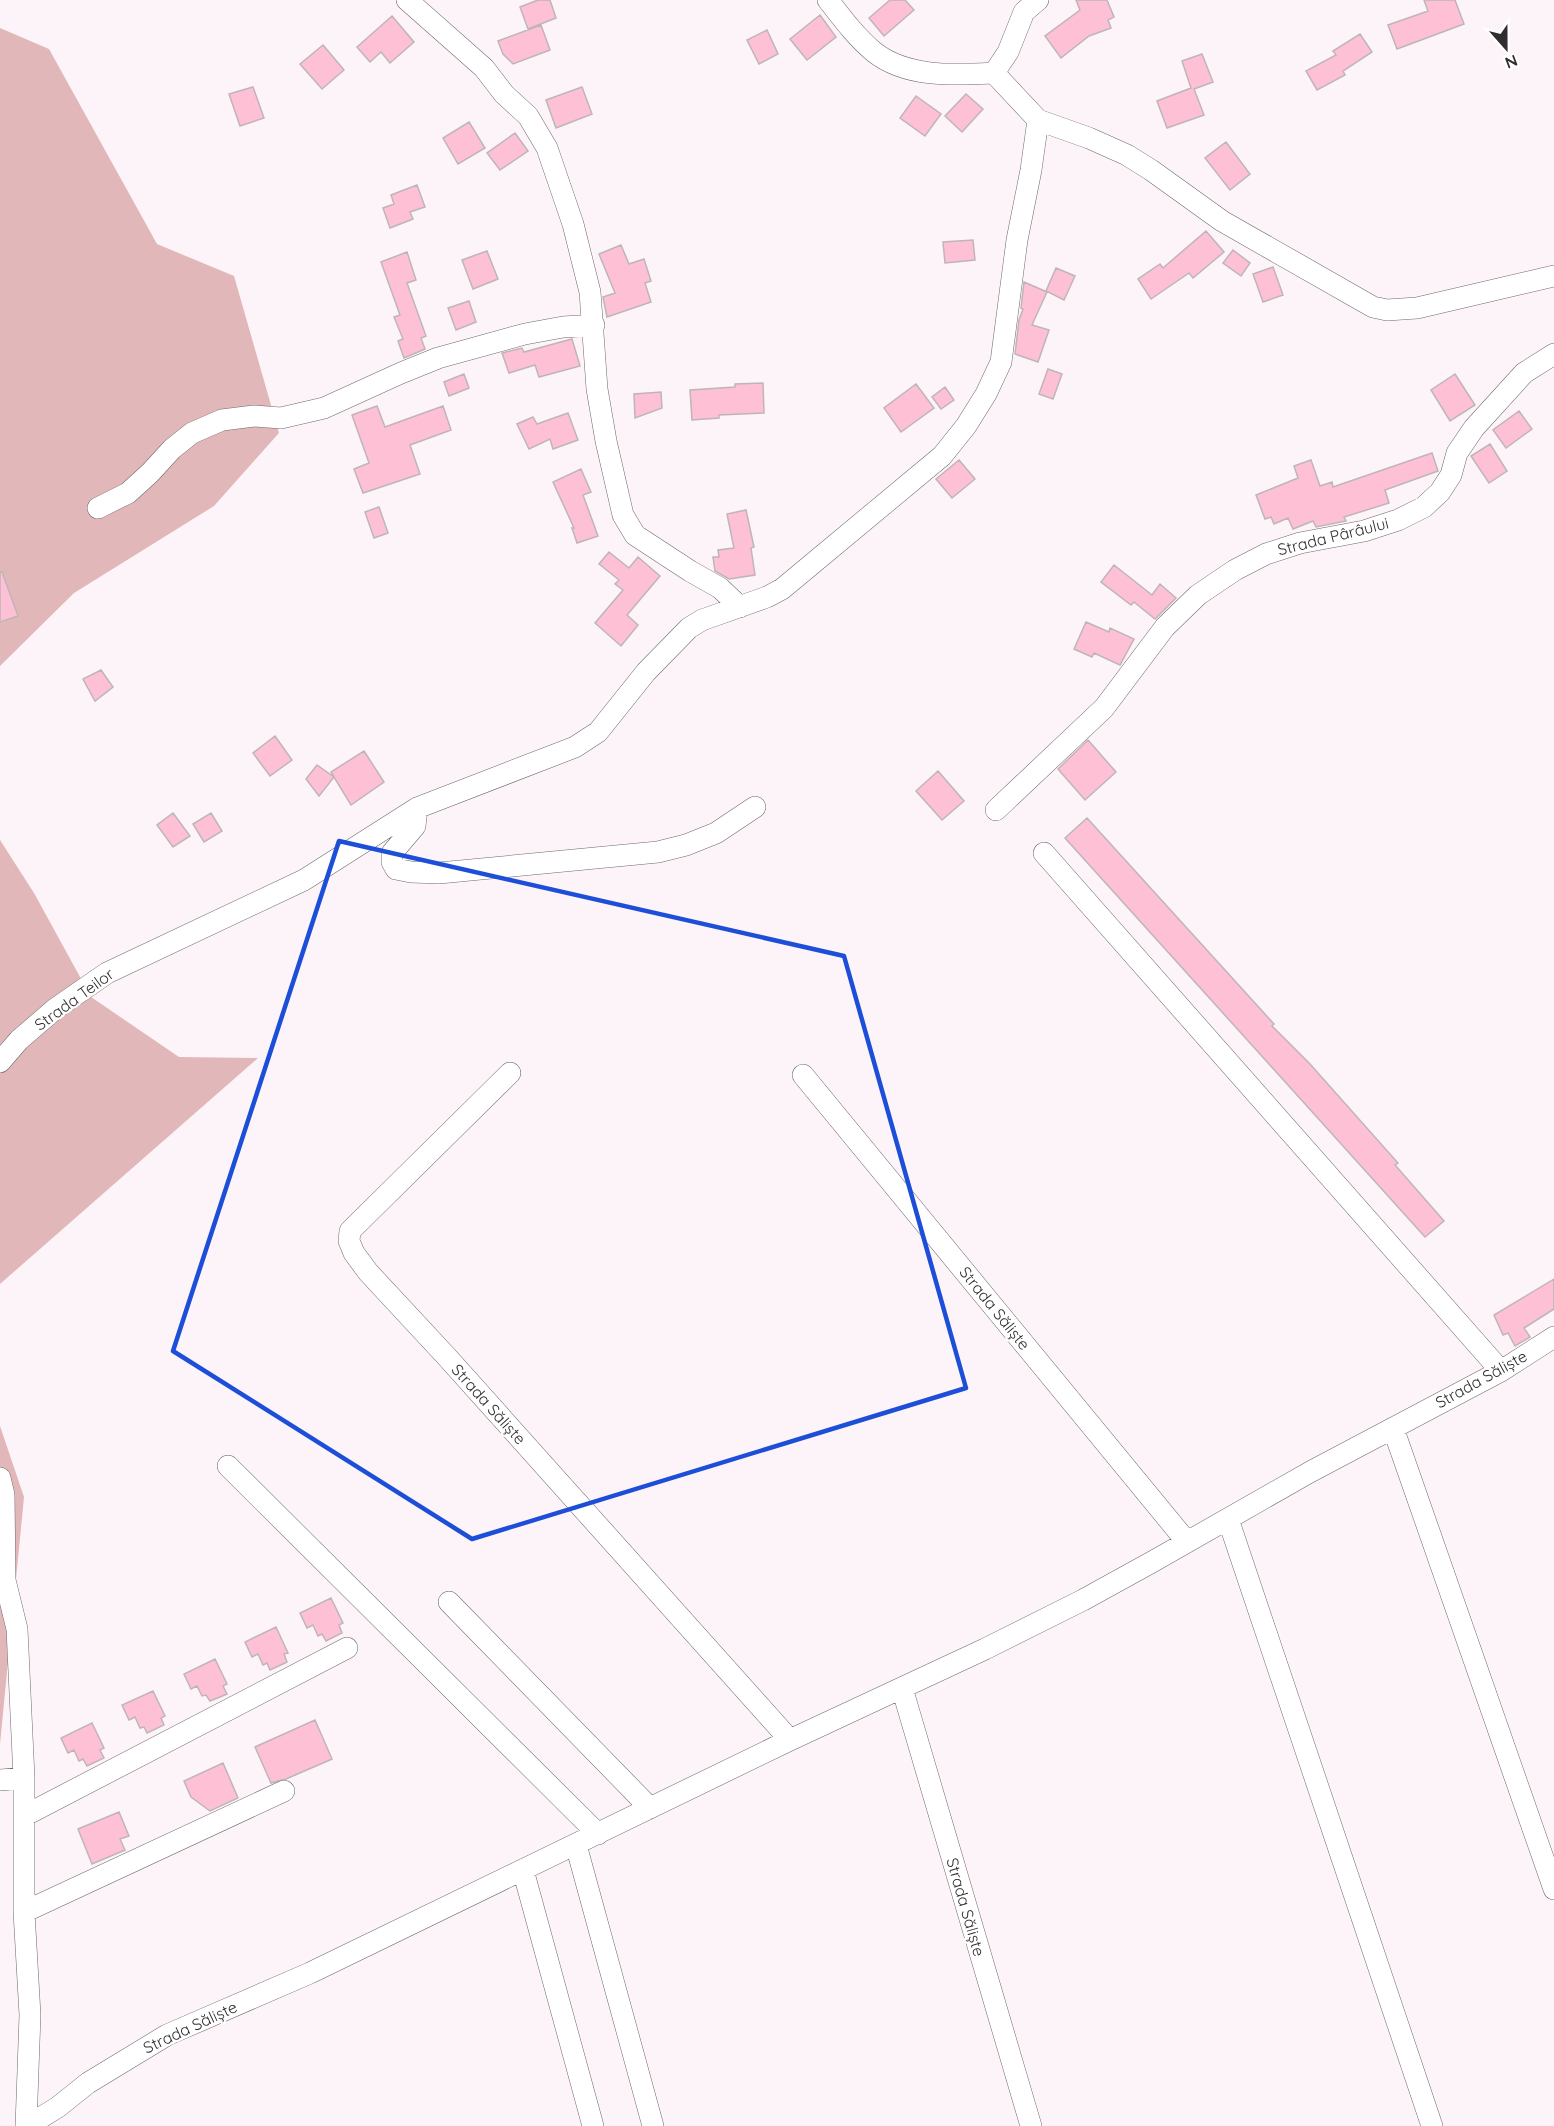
<svg xmlns="http://www.w3.org/2000/svg" width="1554" height="2126" font-family="Quicksand,sans-serif">
<style>
.green{fill:#e2b7b9}
.building{fill:#fec0d5;stroke:#bfb5b8;stroke-width:1.5}
.lines{fill:none;stroke-linecap:round;stroke-linejoin:round}
.minor-casing{stroke:#6f686d;stroke-width:22}
.minor{stroke:#fff;stroke-width:21}
.marked{fill:none;stroke:#1d4ed8;stroke-width:4.5;stroke-linejoin:round}
.labels{text-anchor:middle;dominant-baseline:central;stroke-width:4.5;stroke-linejoin:round;paint-order:stroke}
.street-label{font-size:16px;fill:#312e30;stroke:#fff}
</style>
<rect width="100%" height="100%" fill="#fcf4f9"/>
<path class="green" d="M0,28L49,49L157,244L234,276L279,433L214,506L74,593L0,666Z
M0,840L34,893L91,997L179,1057L258,1058L0,1284Z
M0,1426L24,1497L0,1744Z"/>
<path class="building" d="M538,0H550L556,18L528,29L520,7Z
M890,0H905L914,10L884,36L869,18Z
M1076,0H1107L1114,17L1108,20L1111,28L1089,36L1061,58L1045,36L1080,10Z
M1424,0H1455L1464,24L1397,49L1388,25L1428,11Z
M820,15L836,37L807,60L790,39Z
M392,16L414,42L390,63L381,52L370,62L357,47Z
M541,25L550,50L513,64L503,54L498,41Z
M767,30L778,54L759,64L747,40Z
M1360,34L1372,52L1343,71L1345,75L1317,90L1306,71L1336,55L1333,51Z
M323,45L344,70L322,89L300,64Z
M1202,54L1213,82L1194,89L1204,115L1167,128L1157,101L1191,88L1182,61Z
M253,87L264,118L240,126L229,94Z
M582,87L592,114L556,128L546,100Z
M966,94L983,109L962,132L945,116Z
M916,96L941,114L925,136L900,118Z
M469,122L485,148L458,164L443,138Z
M515,133L528,151L500,170L487,153Z
M1226,142L1250,174L1230,190L1205,158Z
M417,185L425,207L410,212L413,219L390,228L383,208L394,204L391,195Z
M1206,231L1224,252L1193,278L1189,273L1151,299L1138,279L1160,264L1163,268Z
M973,240L975,260L945,263L943,242Z
M621,245L629,264L644,259L651,281L645,283L651,302L607,317L603,297L615,293L599,254Z
M1233,250L1250,263L1241,276L1223,263Z
M487,251L498,279L473,289L462,260Z
M407,252L416,280L407,283L426,336L421,338L425,349L404,358L398,341L403,339L394,317L400,315L381,262Z
M1273,267L1283,295L1263,302L1253,274Z
M1056,268L1075,276L1064,300L1046,291Z
M1024,282L1047,292L1032,325L1049,330L1038,362L1015,354L1019,320L1023,309L1021,308Z
M469,301L476,322L456,330L448,308Z
M572,339L580,366L539,377L535,365L509,373L502,353L522,348L524,352Z
M1048,369L1062,374L1053,399L1039,394Z
M464,374L469,388L449,396L444,382Z
M1455,374L1475,405L1450,421L1431,390Z
M763,383L764,413L719,415V418L692,420L690,390L735,387V384Z
M916,384L934,408L901,432L884,408Z
M945,387L954,400L941,409L932,397Z
M661,392L662,408L635,418L634,394Z
M377,406L385,427L443,406L451,430L410,445L420,474L363,493L354,469L369,463L352,415Z
M1519,411L1532,429L1506,448L1493,430Z
M568,413L578,440L553,449L550,439L529,449L517,424L533,417L537,424Z
M1490,444L1507,471L1489,483L1471,456Z
M1432,453L1438,471L1385,490L1389,503L1344,517L1346,521L1316,527L1313,521L1293,529L1288,518L1274,524L1271,517L1265,519L1256,495L1298,478L1294,466L1311,460L1320,486L1332,482L1333,487Z
M959,460L975,479L952,498L936,479Z
M581,469L591,492L583,495L598,536L577,543L572,528H574L553,482Z
M379,507L388,533L374,538L365,512Z
M746,510L754,547L751,548L755,575L729,579L715,571L713,557H719L718,550L734,548L727,514Z
M609,552L629,568L638,557L660,576L627,615L638,625L621,646L595,623L623,590L615,584L619,580L599,564Z
M1114,565L1152,595L1160,584L1176,598L1155,619L1134,602L1131,605L1101,582Z
M0,572H2L18,616L0,622Z
M1086,622L1109,632L1110,628L1134,639L1120,665L1094,653L1092,657L1074,649Z
M101,670L113,687L95,701L83,679Z
M275,736L292,760L270,776L253,753Z
M1088,740L1116,772L1085,800L1058,769Z
M364,751L384,782L351,805L334,777L319,796L306,779L317,765L334,777L331,772Z
M938,771L964,801L942,820L916,791Z
M173,813L190,836L173,847L157,825Z
M211,813L222,831L204,842L193,824Z
M1087,818L1274,1024L1272,1026L1310,1064L1398,1163L1395,1165L1444,1221L1425,1237L1065,838Z
M1554,1279V1309L1524,1328L1530,1337L1515,1346L1508,1333L1503,1335L1494,1315Z
M331,1598L343,1623L339,1625L342,1633L326,1641L322,1634L318,1636L313,1625L307,1628L300,1613Z
M276,1627L288,1653L284,1654L287,1662L270,1670L267,1663L263,1665L258,1654L252,1657L245,1642Z
M215,1659L227,1684L223,1686L227,1694L210,1701L206,1695L202,1696L197,1686L191,1689L184,1674Z
M153,1691L165,1716L161,1718L164,1725L147,1733L144,1727L140,1728L135,1717L129,1720L122,1705Z
M315,1720L332,1759L286,1779L271,1783L255,1747Z
M92,1723L104,1748L100,1750L104,1758L87,1766L83,1759L79,1761L74,1750L68,1753L61,1738Z
M223,1763L238,1798L210,1811L191,1797L184,1781Z
M119,1812L129,1836L120,1839L125,1850L92,1864L78,1829Z"/>
<g class="lines">
<defs>
<path id="minor" d="M407,0L484,68L504,94L528,116L547,148L573,224L590,292L597,389L606,441L623,515L635,535L690,571L720,588L740,607
M828,0C842,18 856,37 874,52C907,78 954,75 994,73
M994,73L1008,52L1024,12L1038,0
M1038,120L1089,138L1127,155L1151,170L1222,221L1373,307L1387,310L1417,308L1554,276
M98,508L128,493L150,473L172,449L192,433L222,420L254,416L281,418L324,408L401,373L438,358L525,334L563,327L594,325
M417,808L415,826L392,853V862L396,869L411,872L439,873L658,852L686,845L716,833L755,807
M996,810L1104,708L1165,627L1198,595L1235,570L1266,554L1300,543L1364,531L1398,520L1424,507L1440,492L1451,475L1457,453L1474,428L1524,373L1554,354
M1044,853L1501,1371
M0,1062L19,1040L55,1009L107,973L304,880L417,808L575,747L598,732L646,672L689,628L702,620L767,597L782,589L942,456L966,426L986,394L1001,362L1017,240L1031,170L1038,120L994,73
M510,1073L350,1231L349,1241L354,1253L368,1272L447,1357L790,1740
M803,1075L1187,1542
M1393,1428L1554,1889
M228,1466L598,1834
M0,1478L4,1495L5,1580L17,1629L24,1778V1912L30,2015L26,2126
M1228,1519L1432,2126
M449,1602L650,1808
M902,1688L1031,2126
M0,1780L24,1778
M24,1816L347,1648
M576,1845L653,2126
M523,1870L593,2126
M24,1912L284,1791
M26,2124L37,2120L58,2107L88,2083L167,2035L310,1973L790,1740L985,1649L1083,1600L1152,1562L1310,1472L1501,1371L1554,1337"/>
</defs>
<use href="#minor" class="minor-casing"/>
<use href="#minor" class="minor"/>
</g>
<path class="marked" d="M339,841L844,956L966,1388L472,1539L173,1351Z"/>
<g class="labels">
<g class="street-label">
<text transform="translate(1333 536) rotate(-14)">Strada Pârâului</text>
<text transform="translate(74 999) rotate(-36)">Strada Teilor</text>
<text transform="translate(995 1308) rotate(51)">Strada Săliște</text>
<text transform="translate(1481 1379) rotate(-29)">Strada Săliște</text>
<text transform="translate(489 1404) rotate(48)">Strada Săliște</text>
<text transform="translate(966 1907) rotate(74)">Strada Săliște</text>
<text transform="translate(190 2027) rotate(-25)">Strada Săliște</text>
</g>
</g>
<g transform="translate(1506 48) rotate(159)" stroke="#ffffff" stroke-width="4.5" paint-order="stroke">
<path d="M0-4.5L10 22L0 15L-10 22Z" fill="#312e30"/>
<text y="-9" font-size="16" font-weight="bold" text-anchor="middle" fill="#312e30">N</text>
</g>
</svg>
